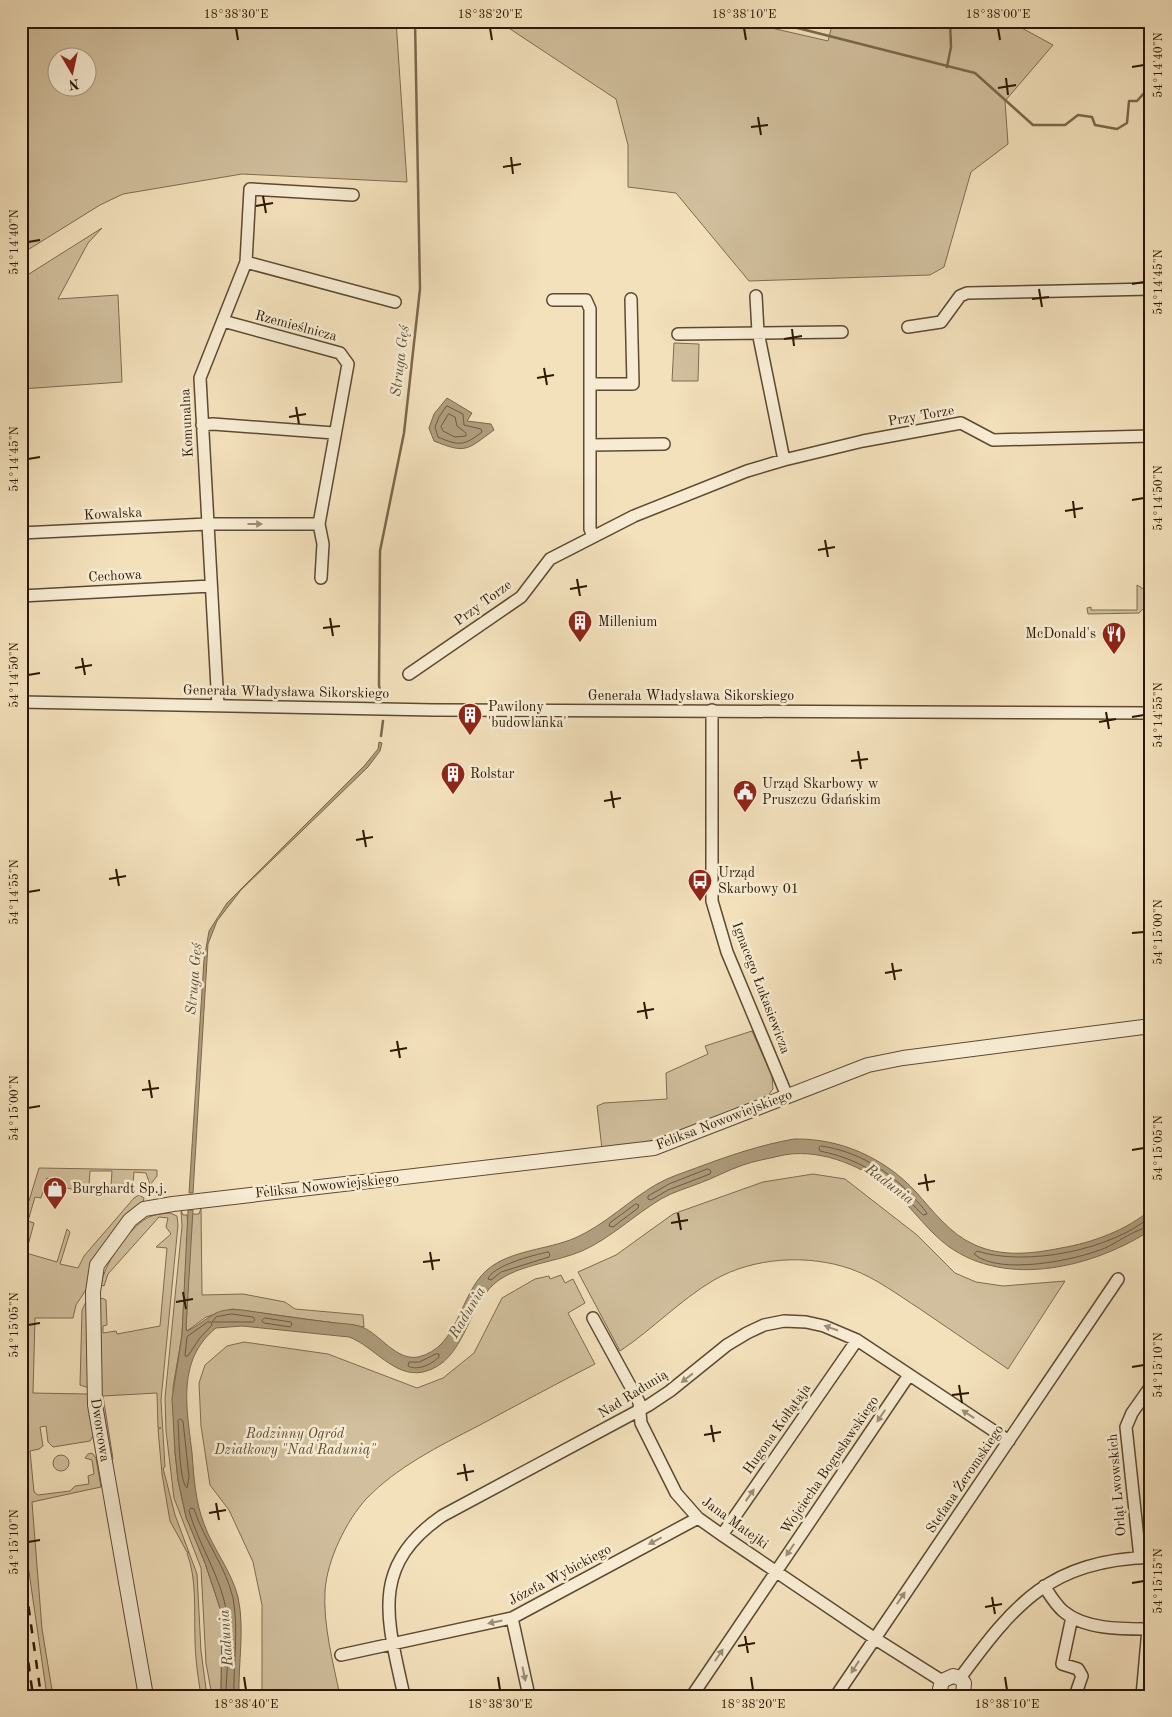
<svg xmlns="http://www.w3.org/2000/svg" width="1172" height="1717" font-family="'Old Standard TT',serif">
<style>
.green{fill:#d1bf9d;stroke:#7e6c50;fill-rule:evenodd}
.water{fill:#af9d7d;stroke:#7b684c}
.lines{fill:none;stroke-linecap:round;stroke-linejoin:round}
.shore{stroke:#6e5a40;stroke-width:1}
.stream{stroke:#7b684c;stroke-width:2.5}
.minor-casing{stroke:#5e4a31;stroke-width:14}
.tertiary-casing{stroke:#5e4a31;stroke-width:16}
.minor{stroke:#f7ecd3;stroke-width:11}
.tertiary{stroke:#f7ecd3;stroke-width:14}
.rail{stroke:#2c1803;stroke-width:2.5;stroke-dasharray:9 9;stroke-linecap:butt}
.oneway{fill:#9c8d75}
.ticks{fill:none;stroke:#2c1803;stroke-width:2}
.labels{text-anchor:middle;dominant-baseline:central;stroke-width:5;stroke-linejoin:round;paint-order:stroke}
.street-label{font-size:14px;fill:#2c1803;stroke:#f7ecd3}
.poi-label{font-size:14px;fill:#2c1803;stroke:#f7ecd3;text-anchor:start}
.park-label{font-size:14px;font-style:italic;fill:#5e4a31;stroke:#f7ecd3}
.water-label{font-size:15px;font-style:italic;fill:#604d34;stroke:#f7ecd3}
.neatline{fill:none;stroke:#2c1803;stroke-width:2}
.ticks-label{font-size:12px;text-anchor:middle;fill:#2c1803}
</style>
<rect width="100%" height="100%" fill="#f3e1bc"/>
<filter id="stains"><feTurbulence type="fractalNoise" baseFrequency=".004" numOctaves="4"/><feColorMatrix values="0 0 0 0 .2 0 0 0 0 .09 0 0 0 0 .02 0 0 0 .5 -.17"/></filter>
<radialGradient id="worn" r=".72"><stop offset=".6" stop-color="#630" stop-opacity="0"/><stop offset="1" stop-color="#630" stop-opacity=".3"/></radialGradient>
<path class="green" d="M21,21H396L407,182L242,174L123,194L100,205L26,251L21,242ZM58,58H88V88H58Z
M498,21H741L828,41L833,21H1009L1053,45L1005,101L1008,144L971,172L944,267L930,275L749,281L676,193L628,187V145L616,99Z
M102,228L88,243L58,299L118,295L122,382L21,389V279Z
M674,343L699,344L698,381H672Z
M1137,585L1145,590V607L1139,613L1088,614L1087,608L1091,607V610H1137Z
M752,1031L772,1076L773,1089L763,1102L661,1139L602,1149L597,1106L604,1103L667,1099L666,1073L708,1054L705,1046Z
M39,1168L157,1170V1176L150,1185L146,1173L134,1172L133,1184H117V1187H111L112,1171H90L89,1186H81L79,1191L52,1184L53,1180L47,1178L41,1198L35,1197L28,1221L34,1223L26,1253L57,1262L67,1229L70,1232L60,1264L78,1268L84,1256L134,1198L139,1195L144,1198L143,1203L76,1305L73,1318H35L33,1393L87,1394L90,1397L94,1435L90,1441L53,1447L48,1442L46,1426L40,1427L43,1446L39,1449L30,1451L34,1492L38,1495L70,1491L75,1486L89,1484L88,1476L94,1474L92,1460L85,1458L88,1454L92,1453L96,1458L101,1487L32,1502L42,1629L53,1696H47L21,1517V1227Z
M813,1174L845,1179L917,1235L955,1273L976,1282L1003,1286L1065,1281L1008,1369C979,1349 949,1329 920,1309C898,1295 876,1278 851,1269C808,1254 754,1257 714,1280C680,1300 653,1329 620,1351L578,1272L616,1255L673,1214L763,1182Z
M201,1208L202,1295L243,1294L285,1302L295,1309L363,1315L364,1327L232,1309L206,1317L187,1331L186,1328L191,1214H199Z
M181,1210L183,1215H187L188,1227L182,1335L173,1387L175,1452L178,1480L186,1517L205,1563L222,1614L221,1696H212L206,1663L201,1568L174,1498L166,1431L165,1398L182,1226Z
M170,1213L177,1216L178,1225L161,1400L165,1467L163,1468L175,1515L197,1574L201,1651L207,1696H201C198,1677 195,1657 195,1638C194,1609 197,1580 187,1553L189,1552H187L170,1521L162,1474L158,1429L161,1428H158L157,1393L103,1396L113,1459H111L101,1396L100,1300L102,1298L106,1300L107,1325L103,1326V1333L116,1331L117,1334L160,1326L167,1248L156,1247L171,1234L166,1227L168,1218L159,1217L108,1274L104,1286L101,1285C104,1264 128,1229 147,1218C155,1214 162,1214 170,1213Z
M561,1275L565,1283L573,1279L585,1303L568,1313L595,1364C556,1384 517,1405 478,1426C439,1446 397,1467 367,1498C346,1521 327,1560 325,1591C323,1625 333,1662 340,1696H262V1605L253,1562L229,1510L210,1485L201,1426L199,1383L205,1365L227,1346L244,1342L328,1354L417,1388L443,1378L474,1353L502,1298L535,1279L549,1276L550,1279Z
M89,1296V1388L80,1385L82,1310Z
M53 1463a8 8 0 1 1 16 0a8 8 0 1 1-16 0Z"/>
<path class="water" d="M447,398L472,413L467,421L491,424L494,430C467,450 466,454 434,441L429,428L434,414Z
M379,742L382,743L380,751L368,767L241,890L217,921L208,944L193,1193H189L204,960L209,931L227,903L364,766L378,749Z
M794,1139C840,1138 885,1158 916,1192C934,1212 950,1234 975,1245C1002,1257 1032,1254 1061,1248C1091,1243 1128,1230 1151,1209V1230C1094,1267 1007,1289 948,1246C925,1229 910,1204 888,1187C859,1164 816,1147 779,1156C767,1159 754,1161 743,1165C728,1170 714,1178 700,1183C687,1188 673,1192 661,1199C634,1215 611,1238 582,1251C556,1262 522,1264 499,1280C466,1303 467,1362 423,1372C394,1378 374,1346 349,1337L242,1326L216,1328C176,1360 187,1409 192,1453C194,1478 195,1500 204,1524C213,1549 231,1570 238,1597C245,1629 238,1663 239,1696H221L222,1614L205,1563L186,1517L178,1480L175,1452L172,1399L182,1335L188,1210H193L186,1328L187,1331C210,1320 212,1307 242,1310C271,1314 300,1319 329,1322C339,1324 352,1323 362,1327C380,1334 396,1361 418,1357C459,1348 459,1294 487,1270C510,1250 547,1250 575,1238C605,1225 629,1200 657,1184C669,1177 683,1173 696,1168C728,1156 760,1145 794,1139Z"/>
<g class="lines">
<path class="shore" d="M447,406L463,414L464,425L481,429L482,432C464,446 459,446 438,437L435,427L439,417Z
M449,414L455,417L457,426L466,433V436L455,437L443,431L441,427Z
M821,1146C858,1151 891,1172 915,1199C919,1204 925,1209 927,1214L923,1215C890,1181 867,1161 820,1151L819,1148Z
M708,1169L711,1171L710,1174L668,1190L651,1200L648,1199V1196L669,1184Z
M636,1204L639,1205L638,1208L613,1227L609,1226L610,1223Z
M1151,1216C1113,1250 1025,1267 977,1251L974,1254C999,1276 1077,1260 1105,1248C1119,1242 1136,1228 1151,1227
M548,1252L550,1254L549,1257L501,1272L491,1280L488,1279C492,1266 533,1255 548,1252Z
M232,1314L253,1317L255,1320L253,1322H212L216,1317Z
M265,1318L291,1322L292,1325L290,1327L264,1323L262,1321Z
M208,1322H211L212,1325L199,1339L188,1356H185L187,1337Z
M436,1354H439V1357C431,1365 417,1371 408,1366L409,1362H419Z
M180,1419L183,1421L189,1477L187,1488C179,1481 179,1434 178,1421Z
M226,1696C226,1670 231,1641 227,1615C222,1578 199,1546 189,1511L191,1508L194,1509C204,1540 226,1567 233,1598C239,1630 233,1664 234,1696"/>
<path class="stream" d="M770,21L975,73L1033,125H1065L1078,115L1092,117L1095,125L1117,129L1127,123L1129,101H1137L1145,92L1146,78L1151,74
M947,67L951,47L950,21
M382,700L379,685L380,551L404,433L420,289L415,21
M381,736L383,721"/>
<defs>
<path id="minor" d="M246,262L395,302
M756,296L758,332L784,460
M553,300H586L590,309V529L593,536
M223,321L340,353L348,364L319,524L323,544L321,578
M908,327L941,322L960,296L967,293L1151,289
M678,334L842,332
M591,384H633L631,299
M202,425L213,424L334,433
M590,445L664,444
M21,533L207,524H319
M21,596L211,586
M409,674L521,597L550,559L634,516L747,471L784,460L863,441L961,423L993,440L1151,436
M21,702L434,710L1151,713
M218,706L200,378L246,262L250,189L353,195
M712,710V901L727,952L787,1096
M593,1318L639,1402L641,1423L676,1493L698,1518L722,1535L874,1638L942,1681
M722,1535L857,1340
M1140,1558L1126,1427L1132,1413L1151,1386
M1044,1586C1050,1595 1055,1604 1063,1611C1085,1630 1124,1629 1151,1629
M1072,1617L1062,1664L1078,1669L1082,1676L1075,1696
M512,1618L529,1696
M341,1655L512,1618L698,1518
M960,1678C1016,1602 1050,1561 1151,1557
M404,1696C388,1621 368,1567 442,1516L649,1405L670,1391L727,1345L747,1333L764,1325L784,1321L806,1322L824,1326L857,1340L1009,1441
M692,1696L909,1375
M836,1696L1118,1279
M1142,1696L1148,1629"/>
<path id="tertiary" d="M146,1696L95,1405L93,1292L97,1265L130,1220L144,1209L173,1204L654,1148L868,1065L903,1058L1151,1026
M942,1696L940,1689L942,1681L953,1676L960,1678L964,1683L963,1696"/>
</defs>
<use href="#minor" class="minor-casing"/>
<use href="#tertiary" class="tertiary-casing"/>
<use href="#minor" class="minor"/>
<use href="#tertiary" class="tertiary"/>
<path class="rail" d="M21,1553L41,1696
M21,1609L33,1696"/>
</g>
<defs><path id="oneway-solid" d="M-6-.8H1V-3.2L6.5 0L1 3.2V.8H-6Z" transform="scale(1.25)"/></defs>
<g class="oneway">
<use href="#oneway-solid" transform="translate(255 524)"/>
<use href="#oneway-solid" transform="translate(831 1328) rotate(-161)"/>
<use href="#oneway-solid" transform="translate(687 1378) rotate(142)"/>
<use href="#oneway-solid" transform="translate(968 1414) rotate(-147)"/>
<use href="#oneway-solid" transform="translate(881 1416) rotate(124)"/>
<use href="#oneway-solid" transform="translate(750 1495) rotate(-55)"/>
<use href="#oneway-solid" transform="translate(655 1541) rotate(152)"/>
<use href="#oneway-solid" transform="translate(790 1550) rotate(124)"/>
<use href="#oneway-solid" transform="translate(901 1598) rotate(-56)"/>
<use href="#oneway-solid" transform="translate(495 1622) rotate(168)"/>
<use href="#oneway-solid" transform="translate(719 1655) rotate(-56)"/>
<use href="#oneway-solid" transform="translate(855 1667) rotate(123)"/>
<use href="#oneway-solid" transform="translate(524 1674) rotate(78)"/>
</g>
<path class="ticks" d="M236,28L238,40M490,28L492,40M744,28L746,40M998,28L1000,40M1132,67L1144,65M1006,78L1008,95M998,88L1016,85M758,117L761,135M751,127L768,125M511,157L513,174M503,167L521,164M263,196L266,213M256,206L273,203M28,242L40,240M1132,284L1144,282M1039,289L1042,307M1032,299L1049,297M792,329L794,346M784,339L802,336M544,368L547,385M537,378L554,375M296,407L299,424M289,417L306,414M28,459L40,457M1132,500L1144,498M1073,501L1075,518M1065,511L1083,508M825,540L828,557M818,550L835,547M577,579L580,596M570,589L587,586M330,618L333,636M323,628L340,626M82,658L85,675M75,668L92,665M28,675L40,673M1106,712L1109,729M1132,717L1144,715M1099,722L1116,719M858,751L861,769M851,761L868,759M611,791L614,808M604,801L621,798M363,830L366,847M356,840L373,837M116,869L119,886M109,879L126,876M28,892L40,890M1132,933L1144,932M892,963L895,980M885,973L902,970M644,1002L647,1019M637,1012L654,1009M397,1041L400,1058M390,1051L407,1048M149,1080L152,1098M142,1090L159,1088M28,1108L40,1106M1132,1150L1144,1148M925,1174L928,1191M918,1184L935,1181M678,1213L681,1230M671,1223L688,1220M430,1252L433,1270M423,1262L440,1260M183,1292L186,1309M176,1302L193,1299M28,1325L40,1323M1132,1367L1144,1365M959,1385L962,1403M952,1395L969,1393M711,1425L714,1442M704,1435L721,1432M464,1464L467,1481M457,1474L474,1471M216,1503L219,1520M209,1513L226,1510M28,1542L40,1540M1132,1583L1144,1581M992,1597L995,1614M985,1607L1002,1604M745,1636L748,1653M738,1646L755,1643M244,1677L246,1690M498,1677L500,1690M751,1677L753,1690M1005,1677L1007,1690"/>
<defs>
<symbol id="building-pin" viewBox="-11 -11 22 30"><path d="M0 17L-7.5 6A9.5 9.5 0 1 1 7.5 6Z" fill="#8f2418" stroke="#f7ecd3"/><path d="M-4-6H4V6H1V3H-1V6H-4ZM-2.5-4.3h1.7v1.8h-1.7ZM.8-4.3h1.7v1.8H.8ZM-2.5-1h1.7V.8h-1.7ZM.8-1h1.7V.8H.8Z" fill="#fff"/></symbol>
<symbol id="restaurant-pin" viewBox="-11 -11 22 30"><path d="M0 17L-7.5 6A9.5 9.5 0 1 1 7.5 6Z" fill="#8f2418" stroke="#f7ecd3"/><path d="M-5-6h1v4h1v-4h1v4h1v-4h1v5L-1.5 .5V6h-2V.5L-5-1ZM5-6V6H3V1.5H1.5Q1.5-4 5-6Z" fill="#fff"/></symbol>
<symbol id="civic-pin" viewBox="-11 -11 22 30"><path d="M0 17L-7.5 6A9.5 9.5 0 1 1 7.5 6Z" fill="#8f2418" stroke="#f7ecd3"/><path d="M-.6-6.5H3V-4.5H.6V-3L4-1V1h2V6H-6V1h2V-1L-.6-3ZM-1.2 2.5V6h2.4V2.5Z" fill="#fff"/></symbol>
<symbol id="bus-pin" viewBox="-11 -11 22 30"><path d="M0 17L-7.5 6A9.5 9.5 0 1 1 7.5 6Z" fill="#8f2418" stroke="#f7ecd3"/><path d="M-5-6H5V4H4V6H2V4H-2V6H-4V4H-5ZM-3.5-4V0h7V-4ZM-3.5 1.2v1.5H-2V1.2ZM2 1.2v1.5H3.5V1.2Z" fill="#fff"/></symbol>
<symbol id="shop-pin" viewBox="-11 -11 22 30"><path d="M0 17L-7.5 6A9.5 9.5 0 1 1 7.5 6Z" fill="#8f2418" stroke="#f7ecd3"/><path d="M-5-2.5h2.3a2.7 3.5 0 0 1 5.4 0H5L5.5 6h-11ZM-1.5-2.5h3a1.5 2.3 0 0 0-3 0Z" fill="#fff"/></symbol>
</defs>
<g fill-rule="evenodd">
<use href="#building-pin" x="566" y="608" width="28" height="38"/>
<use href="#restaurant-pin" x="1100" y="620" width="28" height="38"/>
<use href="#building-pin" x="456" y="701" width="28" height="38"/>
<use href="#building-pin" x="439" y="760" width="28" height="38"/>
<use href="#civic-pin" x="731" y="778" width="28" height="38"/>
<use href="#bus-pin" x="686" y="867" width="28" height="38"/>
<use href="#shop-pin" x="41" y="1175" width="28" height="38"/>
</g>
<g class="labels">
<g class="street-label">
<text transform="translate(296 326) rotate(15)">Rzemieślnicza</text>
<text transform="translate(921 416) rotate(-10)">Przy Torze</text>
<text transform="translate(187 423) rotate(-93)">Komunalna</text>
<text transform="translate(113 514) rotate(-3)">Kowalska</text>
<text transform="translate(115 576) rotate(-3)">Cechowa</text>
<text transform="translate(483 603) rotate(-36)">Przy Torze</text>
<text transform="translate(286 692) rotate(1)">Generała Władysława Sikorskiego</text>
<text x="691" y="696">Generała Władysława Sikorskiego</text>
<text transform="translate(761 988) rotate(69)">Ignacego Łukasiewicza</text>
<text transform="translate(724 1120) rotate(-21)">Feliksa Nowowiejskiego</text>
<text transform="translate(327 1186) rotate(-6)">Feliksa Nowowiejskiego</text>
<text transform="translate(633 1394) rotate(-32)">Nad Radunią</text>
<text transform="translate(777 1429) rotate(-55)">Hugona Kołłątaja</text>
<text transform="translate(100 1430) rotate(81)">Dworcowa</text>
<text transform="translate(830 1465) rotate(-56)">Wojciecha Bogusławskiego</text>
<text transform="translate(965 1479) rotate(-56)">Stefana Żeromskiego</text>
<text transform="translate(1117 1485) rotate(-95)">Orląt Lwowskich</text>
<text transform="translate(735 1523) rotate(36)">Jana Matejki</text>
<text transform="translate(560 1575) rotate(-28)">Józefa Wybickiego</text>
</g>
<g class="poi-label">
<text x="598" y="622">Millenium</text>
<text x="1096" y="634" text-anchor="end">McDonald's</text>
<text x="488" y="707">Pawilony<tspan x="488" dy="16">'budowlanka'</tspan></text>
<text x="470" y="774">Rolstar</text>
<text x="762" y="784">Urząd Skarbowy w<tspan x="762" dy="16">Pruszczu Gdańskim</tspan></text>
<text x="718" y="873">Urząd<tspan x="718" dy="16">Skarbowy 01</tspan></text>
<text x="72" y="1189">Burghardt Sp.j.</text>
</g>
<g class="park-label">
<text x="295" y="1434">Rodzinny Ogród<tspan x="295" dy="16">Działkowy "Nad Radunią"</tspan></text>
</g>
<g class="water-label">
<text transform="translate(401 361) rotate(-83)">Struga Gęś</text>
<text transform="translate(195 979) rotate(-85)">Struga Gęś</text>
<text transform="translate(889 1185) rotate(37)">Radunia</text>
<text transform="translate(468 1313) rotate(-59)">Radunia</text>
<text transform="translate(227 1638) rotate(-94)">Radunia</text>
</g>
</g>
<rect width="1172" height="1717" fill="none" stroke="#f3e1bc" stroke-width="55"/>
<g transform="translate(72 72) rotate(171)"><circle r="24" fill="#f7ecd3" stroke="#a69780"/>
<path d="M0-4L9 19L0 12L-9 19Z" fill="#8f2418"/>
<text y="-8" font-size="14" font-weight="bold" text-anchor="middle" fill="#2c1803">N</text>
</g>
<rect x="28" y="28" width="1116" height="1662" class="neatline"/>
<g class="ticks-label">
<text x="236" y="18">18°38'30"E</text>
<text x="490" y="18">18°38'20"E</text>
<text x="744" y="18">18°38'10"E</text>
<text x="998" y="18">18°38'00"E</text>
<text transform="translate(1158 65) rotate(-90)" y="4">54°14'40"N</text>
<text transform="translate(14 242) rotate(-90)" y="4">54°14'40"N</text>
<text transform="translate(1158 282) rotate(-90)" y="4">54°14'45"N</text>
<text transform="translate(14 459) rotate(-90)" y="4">54°14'45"N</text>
<text transform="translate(1158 498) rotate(-90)" y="4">54°14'50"N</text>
<text transform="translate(14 675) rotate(-90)" y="4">54°14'50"N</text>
<text transform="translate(1158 715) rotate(-90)" y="4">54°14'55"N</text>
<text transform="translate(14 892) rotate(-90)" y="4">54°14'55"N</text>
<text transform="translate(1158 932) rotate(-90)" y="4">54°15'00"N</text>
<text transform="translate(14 1108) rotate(-90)" y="4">54°15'00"N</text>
<text transform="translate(1158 1148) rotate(-90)" y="4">54°15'05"N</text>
<text transform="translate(14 1325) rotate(-90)" y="4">54°15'05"N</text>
<text transform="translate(1158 1365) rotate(-90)" y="4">54°15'10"N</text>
<text transform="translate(14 1542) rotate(-90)" y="4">54°15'10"N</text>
<text transform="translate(1158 1581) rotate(-90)" y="4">54°15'15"N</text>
<text x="246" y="1708">18°38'40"E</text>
<text x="500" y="1708">18°38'30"E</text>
<text x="753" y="1708">18°38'20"E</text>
<text x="1007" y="1708">18°38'10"E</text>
</g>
<rect width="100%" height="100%" filter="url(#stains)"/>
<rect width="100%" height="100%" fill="url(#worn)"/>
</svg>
